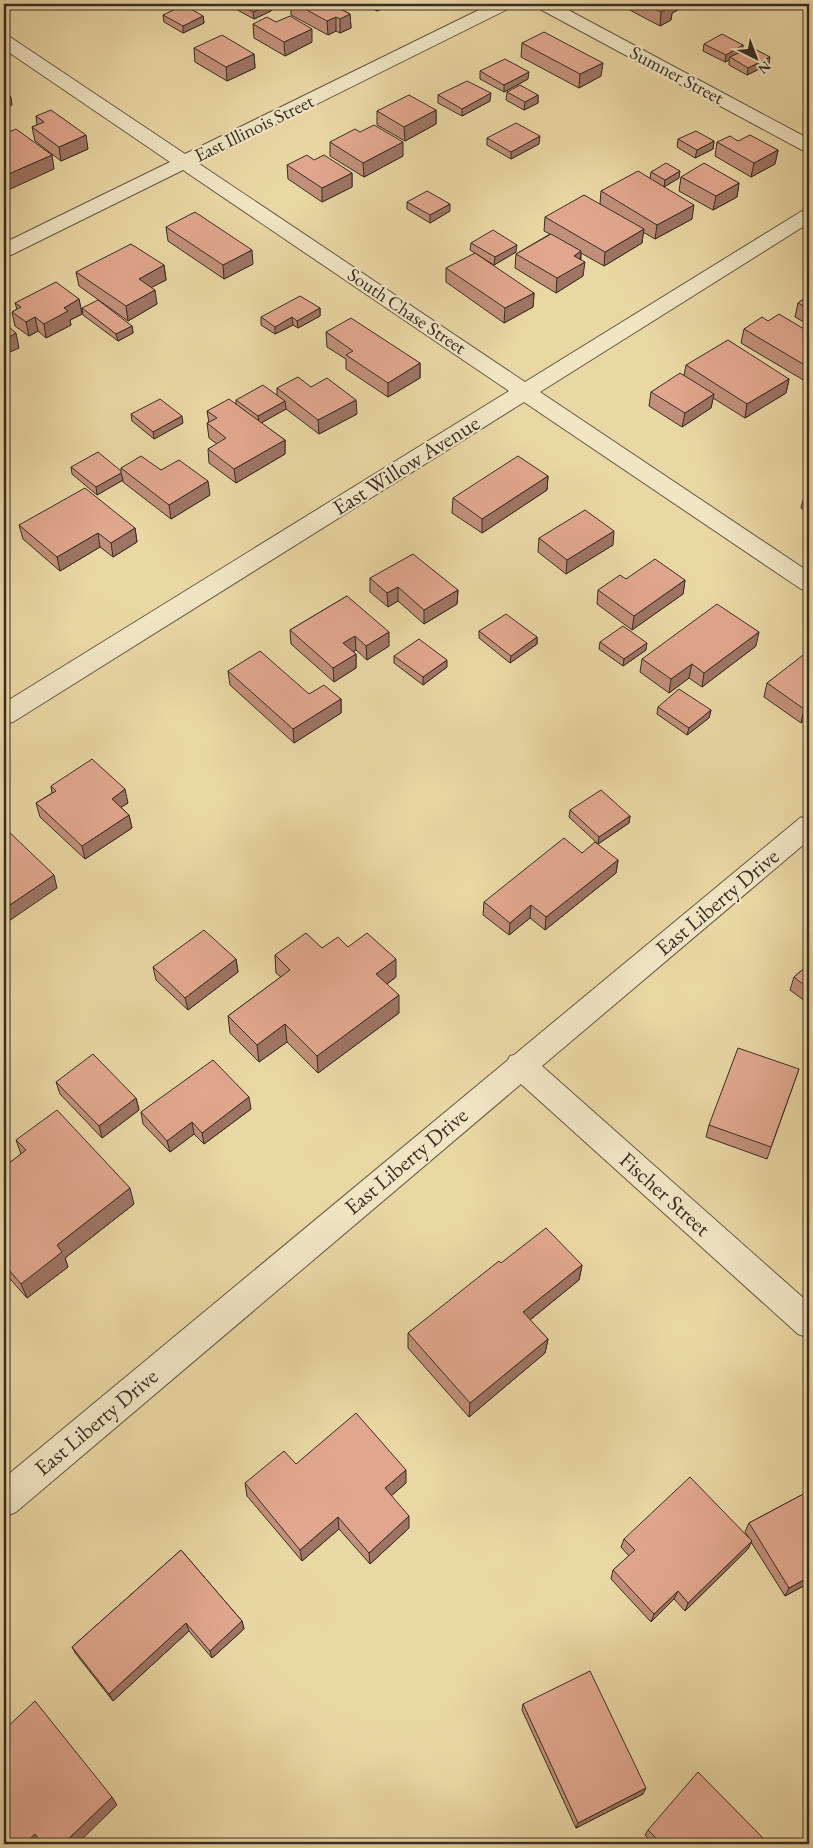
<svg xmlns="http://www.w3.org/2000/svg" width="813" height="1848" font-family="'EB Garamond',serif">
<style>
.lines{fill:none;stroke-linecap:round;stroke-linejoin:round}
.minor-casing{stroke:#645843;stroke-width:2}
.minor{fill:#f1e5c4;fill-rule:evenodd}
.wall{fill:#c2907a;stroke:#382d23}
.shaded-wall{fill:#9e7563;stroke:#382d23}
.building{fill:#e1a78e;stroke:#382d23}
.labels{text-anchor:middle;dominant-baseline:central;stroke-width:4.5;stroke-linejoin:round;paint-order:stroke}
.far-street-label{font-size:19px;fill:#382d23;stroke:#f1e5c4}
.street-label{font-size:22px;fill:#382d23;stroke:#f1e5c4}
</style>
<rect width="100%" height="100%" fill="#e9d7a4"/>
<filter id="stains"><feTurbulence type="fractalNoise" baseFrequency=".004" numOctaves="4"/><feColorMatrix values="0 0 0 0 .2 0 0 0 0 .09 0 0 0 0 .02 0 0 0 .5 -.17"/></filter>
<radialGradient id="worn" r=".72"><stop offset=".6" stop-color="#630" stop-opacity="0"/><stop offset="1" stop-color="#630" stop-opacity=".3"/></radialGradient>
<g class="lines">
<defs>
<path id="minor" d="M491,4H513L510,8L198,163L525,382L802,211L809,209V223L540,392L809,572V591L801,589L524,402L13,722L4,724V703L509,391L183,170L11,255L4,257V243L170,162L4,49V36L10,37L185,154Z
M536,4H557L809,139V152L802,150L538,8Z
M809,815V840L542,1066L809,1303V1338L798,1334L521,1084L16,1512L4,1517V1478L508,1060L510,1056L514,1055L800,818Z"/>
</defs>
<use href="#minor" class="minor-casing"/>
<use href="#minor" class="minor"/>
</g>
<path class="wall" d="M32,4H47L38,8Z
M53,4H72L60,9Z
M230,4H271V11L254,19L230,6Z
M291,4H331L350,14L351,28L340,33L336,31L328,35L291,15Z
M363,4H393L377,11Z
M622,4H689L672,13L671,20L660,26L622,6Z
M163,15L203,16L204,23L183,33L164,22Z
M276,22L312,42L285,56L254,38L253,24Z
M522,43L601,76L579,88L521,57Z
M704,44L743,45V51L769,64L747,75L729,65V60L725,62L703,51Z
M194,48L254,54L255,68L227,81L195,62Z
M480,71L528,79L504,92L480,79Z
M507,92L538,95V103L524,110L506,100Z
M438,95L490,101L462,116L438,103Z
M436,110V124L405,141L377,125V111Z
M36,116L88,149L61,161L35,141L32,127L37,125Z
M487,138L539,144L511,159L487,145Z
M678,139L714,141L713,149L695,158L677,147Z
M738,141L778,150L775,164L751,177L715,156L717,142Z
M330,142L403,156L364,177L330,156Z
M287,165L352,173V187L322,202L288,179Z
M651,172L679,178L664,187L692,219L655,239L643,232L642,243L604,266L581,253V260L583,276L556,293L515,268L516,254L550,234L544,231L545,217L600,204L601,191L650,179Z
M681,177L739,183L737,197L713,210L679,191Z
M407,202L450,211L430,223L407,209Z
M166,227L253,264L224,279L168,241Z
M471,243L516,252L494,265L470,250Z
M164,265L166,280L151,287L157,304L128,321L79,286L76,272Z
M446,268L534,293L533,307L504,323L446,282Z
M809,295V325L795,317L798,303Z
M79,299L82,314L70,320L71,325L46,338L38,331L29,336L15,326L12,312L17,309L15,303Z
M82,308L132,326L133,333L118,341L83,315Z
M320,308V316L298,328L293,325L275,334L261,325V317Z
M768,321L809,332V378L805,381L741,343L744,329Z
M326,332L420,363V378L388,397L346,369V359L327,347Z
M686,365L789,379L786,393L745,418L713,398L711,408L682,427L649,406L651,392L684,376Z
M311,387L357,414L319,434L286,409L261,423L285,440V454L236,483L209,463L208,449L217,444L209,438L207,423H209L207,411L236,405V400L277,395V388Z
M131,414L183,423L154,439L132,421Z
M71,467L121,471V468L161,470L210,495L171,519L123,482V480L97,495L72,474Z
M548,476L547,490L482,533L452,513L453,498Z
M809,497V513L801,508L803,500Z
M19,525L135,528L137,542L113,557L100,547L60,571L23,539Z
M539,538L613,545L566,574L538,552Z
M370,578L458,590L457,604L424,624L398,601L388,607L370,592Z
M626,579L685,580L683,594L632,630L597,604L598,590Z
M347,596L389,646L367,660L356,650L353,652L356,654V668L334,682L291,644L290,630Z
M479,631L537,637V644L510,663L479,638Z
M600,642L646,650L623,666L599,649Z
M756,646L702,687L689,678L669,693L640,672L642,659Z
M809,654V716L801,723L764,697L767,683Z
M394,656L447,667L423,685L394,663Z
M228,671L309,694L341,699V713L294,743L230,685Z
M658,707L711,710L709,718L687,735L657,714Z
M51,786L128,803L121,807L129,815L132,828L85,859L40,817L36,803L52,793Z
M570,810L630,816L629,823L598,844L569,817Z
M582,853L618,860L616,873L545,930L530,918L509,935L483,915L484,902Z
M348,947L396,977L387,984L399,1013L318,1073L287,1042L259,1062L230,1033L228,1016L281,977L276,973L275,955L322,948Z
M236,959L238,972L188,1010L156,980L153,967Z
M809,964V1004L790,990L794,977Z
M799,1069L767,1159L706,1137L709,1125Z
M56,1082L136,1098L139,1110L102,1138L60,1094Z
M251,1109L204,1144L194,1134L170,1152L143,1124L141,1112Z
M16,1140L134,1204L65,1258L68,1267L27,1298L4,1272V1167L21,1154Z
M501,1263L582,1265L579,1280L530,1320L548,1339L545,1353L469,1417L408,1348V1333Z
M296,1464L406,1483L391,1496L409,1528L370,1564L339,1529L302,1561L247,1496L245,1483Z
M809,1491V1583L785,1596L751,1542L748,1549L685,1611L674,1599L651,1622L611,1579L613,1570L629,1556L621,1547L624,1539L749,1538L745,1532L749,1523Z
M181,1550L242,1621L244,1629L212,1658L189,1631L113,1701L76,1654L72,1647Z
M523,1704L643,1794L576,1828L522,1710Z
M648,1830L769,1844H654L645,1835Z"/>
<path class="shaded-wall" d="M38,4H47L38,8Z
M60,4H72L60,9Z
M271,4V11L254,19L253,12Z
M377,4H393L377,11Z
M666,4H689L672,13L671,20L660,26L661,12Z
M350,14L351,28L340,33V19Z
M203,16L204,23L183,33V26Z
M336,17V31L328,35L327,21Z
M312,29V42L285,56L284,42Z
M743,45L742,52L730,57L729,60L725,62L726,55Z
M254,54L255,68L227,81L226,67Z
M770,57L769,64L747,75L748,68Z
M603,63L601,76L579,88L580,74Z
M529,72L528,79L504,92V85Z
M491,93L490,101L462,116V109Z
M538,95V103L524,110L525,102Z
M11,97L12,105L4,108V100Z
M436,110V124L405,141L404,127Z
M86,135L88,149L61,161L59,147Z
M540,136L539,144L511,159V152Z
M714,141L713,149L695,158L697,150Z
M403,142V156L364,177L363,163Z
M778,150L775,164L751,177L754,163Z
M52,155L54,169L4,192V176Z
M680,171L679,178L664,187L665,180Z
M352,173V187L322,202V188Z
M739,183L737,197L713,210L716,196Z
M450,204V211L430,223V215Z
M694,205L692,219L655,239L657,225Z
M644,229L642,243L604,266L605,252Z
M517,245L516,252L494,265L495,257Z
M252,250L253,264L224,279L223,265Z
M581,251L580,265L585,262L583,276L556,293L557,278L574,256Z
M164,265L166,280L141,293L139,279Z
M155,290L157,304L128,321L126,306Z
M534,293L533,307L504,323L505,308Z
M79,299L82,314L70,320L71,325L46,338L44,324L64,308Z
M320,308V316L298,328L297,321Z
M35,317L38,331L29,336L26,322Z
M292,317L293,325L275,334V327Z
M132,326L133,333L118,341L116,334Z
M16,333L19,348L4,355V340Z
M420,363V378L388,397V383Z
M809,366V378L805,381L808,367Z
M789,379L786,393L745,418L747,404Z
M714,394L711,408L682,427L685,413Z
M356,400L357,414L319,434L318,420Z
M285,401L286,409L259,424L258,416Z
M182,416L183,423L154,439L153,432Z
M285,440V454L236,483L234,469Z
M121,473L123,480L97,495L96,487Z
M548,476L547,490L482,533V519Z
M208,481L210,495L171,519L169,505Z
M135,528L137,542L113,557L111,543Z
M614,531L613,545L566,574L567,560Z
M98,533L100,547L60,571L57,557Z
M685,580L683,594L632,630L634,616Z
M398,587V601L388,607L387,593Z
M458,590L457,604L424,624V610Z
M389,632V646L367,660L366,646Z
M759,632L756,646L702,687L704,673Z
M355,636L356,650L344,657L343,643Z
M537,637V644L510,663L511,656Z
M647,643L646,650L623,666L624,659Z
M356,654V668L334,682L333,668Z
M447,660V667L423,685V677Z
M692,664L689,678L669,693L671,679Z
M341,699V713L294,743L293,729Z
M809,705V716L801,723L804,709Z
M711,710L709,718L687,735L689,728Z
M125,789L128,803L114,812L112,799Z
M129,815L132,828L85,859L82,846Z
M630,816L629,823L598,844L599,837Z
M618,860L616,873L545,930L546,917Z
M54,875L57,888L6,923L4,915V909Z
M531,905L530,918L509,935L510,923Z
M236,959L238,972L188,1010L185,998Z
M396,959V977L376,992V974Z
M399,995V1013L318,1073L317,1056Z
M285,1024L287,1042L259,1062L257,1045Z
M249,1097L251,1109L204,1144L202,1133Z
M136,1098L139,1110L102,1138L99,1126Z
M192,1122L194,1134L170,1152L167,1141Z
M130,1188L134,1204L65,1258L68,1267L27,1298L21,1284L57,1245Z
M582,1265L579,1280L521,1327L523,1312Z
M548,1339L545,1353L469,1417L470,1403Z
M406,1470V1483L385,1501V1488Z
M409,1516V1528L370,1564L369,1553Z
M338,1517L339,1529L302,1561L300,1550Z
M752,1541L748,1549L685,1611L688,1603Z
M809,1577V1583L785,1596L789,1588Z
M678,1591L674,1599L651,1622L654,1614Z
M242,1621L244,1629L212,1658L210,1651Z
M186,1623L189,1631L113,1701L109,1694Z
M646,1788L643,1794L576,1828L578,1823Z
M112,1797L117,1805L77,1844H63Z
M35,1834L42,1841L39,1844H24Z"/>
<path class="building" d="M238,4H271L253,12Z
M296,4H331L350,14L340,19L336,17L327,21Z
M645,4H668L673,6L661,12Z
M184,5L203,16L183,26L163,15Z
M290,16L312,29L284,42L253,24L267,17L276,22Z
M544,32L603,63L580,74L522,43Z
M722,34L743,45L726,55L704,44Z
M222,35L254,54L226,67L194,48Z
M751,47L770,57L748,68L730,57Z
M505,59L529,72L504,85L480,71Z
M467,81L491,93L462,109L438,95Z
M520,85L538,95L525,102L507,92Z
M4,93L11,97L4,100Z
M409,95L436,110L404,127L377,111Z
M51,110L86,135L59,147L32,127L44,122L36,116Z
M516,123L540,136L511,152L487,138Z
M374,125L403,142L363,163L330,142L355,129L360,132Z
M16,129L52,155L4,176V134Z
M696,131L714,141L697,150L678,139Z
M750,135L778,150L754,163L717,142L730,136L738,141Z
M307,155L314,160L324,155L352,173L322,188L287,165Z
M666,163L680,171L665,180L651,172Z
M704,163L739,183L716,196L681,177Z
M638,171L694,205L657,225L601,191Z
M427,191L450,204L430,215L407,202Z
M584,195L644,229L605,252L545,217Z
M195,212L252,250L223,265L166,227Z
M493,230L517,245L495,257L471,243Z
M551,234L581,251L574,256L585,262L557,278L516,254Z
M131,244L164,265L139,279L155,290L126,306L76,272Z
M475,253L534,293L505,308L446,268Z
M56,282L79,299L64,308L68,311L44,324L35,317L26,322L12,312L21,307L15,303Z
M809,295V309L798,303Z
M300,296L320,308L297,321L292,317L275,327L261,317Z
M98,300L132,326L116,334L82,308Z
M779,314L809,332V366L808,367L744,329L762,317L768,321Z
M351,318L420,363L388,383L346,355L353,351L326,332Z
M4,323L16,333L4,340Z
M728,340L789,379L747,404L686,365Z
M680,373L714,394L685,413L651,392Z
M298,377L311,387L327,378L356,400L318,420L277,388Z
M263,385L285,401L258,416L236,400Z
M160,399L182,416L153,432L131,414Z
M229,399L285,440L234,469L208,449L226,438L207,423L217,418L207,411Z
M98,452L121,471V473L96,487L71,467Z
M141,456L161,470L179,460L208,481L169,505L121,468Z
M518,456L548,476L482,519L453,498Z
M85,488L135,528L111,543L98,533L57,557L19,525Z
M809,497V504L803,500Z
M585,510L614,531L567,560L539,538Z
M413,554L458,590L424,610L398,587L387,593L370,578Z
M655,559L685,580L634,616L598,590L620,575L626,579Z
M347,596L389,632L366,646L355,636L343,643L356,654L333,668L290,630Z
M717,604L759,632L704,673L692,664L671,679L642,659Z
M506,614L537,637L511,656L479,631Z
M623,626L647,643L624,659L600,642Z
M419,639L447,660L423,677L394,656Z
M260,651L309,694L324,685L341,699L293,729L228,671Z
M807,652L809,654V705L804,709L767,683Z
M679,689L711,710L689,728L658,707Z
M92,759L125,789L112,799L129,815L82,846L36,803L56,791L51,786Z
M601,790L630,816L599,837L570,810Z
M4,827L54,875L4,909Z
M564,838L582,853L595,842L618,860L546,917L531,905L510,923L484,902Z
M204,930L236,959L185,998L153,967Z
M306,933L322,948L338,937L348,947L367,933L396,959L376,974L399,995L317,1056L285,1024L257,1045L228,1016L290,970L275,955Z
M809,964V989L794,977Z
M738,1048L799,1069L771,1147L709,1125Z
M93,1054L136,1098L99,1126L56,1082Z
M213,1060L249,1097L202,1133L192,1122L167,1141L141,1112Z
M57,1110L130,1188L57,1245L62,1252L21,1284L4,1264V1167L26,1150L16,1140Z
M546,1228L582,1265L523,1312L548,1339L470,1403L408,1333L499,1261L501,1263Z
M356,1413L406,1470L385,1488L409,1516L369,1553L338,1517L300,1550L245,1483L284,1451L296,1464Z
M690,1477L752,1541L688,1603L678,1591L654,1614L613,1570L635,1550L624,1539Z
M809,1491V1577L789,1588L749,1523Z
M181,1550L242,1621L210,1651L186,1623L109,1694L72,1647Z
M590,1671L646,1788L578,1823L523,1704Z
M35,1701L112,1797L63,1844H42L35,1834L24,1844H4V1730Z
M698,1772L769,1844H662L648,1830Z"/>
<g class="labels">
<g class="far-street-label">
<text transform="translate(677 75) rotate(28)">Sumner Street</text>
<text transform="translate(254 128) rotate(-26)">East Illinois Street</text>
<text transform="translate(407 311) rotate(34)">South Chase Street</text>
</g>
<g class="street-label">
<text transform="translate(406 465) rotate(-32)">East Willow Avenue</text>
<text transform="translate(717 902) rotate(-40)">East Liberty Drive</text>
<text transform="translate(406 1161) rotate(-40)">East Liberty Drive</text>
<text transform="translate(665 1194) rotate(42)">Fischer Street</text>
<text transform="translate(96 1422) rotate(-40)">East Liberty Drive</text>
</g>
</g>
<rect width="813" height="1848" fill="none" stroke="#e9d7a4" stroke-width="20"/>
<rect x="5" y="5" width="803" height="1838" fill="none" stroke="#382d23" stroke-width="2.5"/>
<rect x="10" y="10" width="793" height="1828" fill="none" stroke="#382d23"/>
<g transform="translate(756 58) rotate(138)" stroke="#f1e5c4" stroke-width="4" paint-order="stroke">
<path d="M0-4L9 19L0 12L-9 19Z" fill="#382d23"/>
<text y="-8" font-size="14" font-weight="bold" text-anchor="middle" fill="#382d23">N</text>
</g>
<rect width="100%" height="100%" filter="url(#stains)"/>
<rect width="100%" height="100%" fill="url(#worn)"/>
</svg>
